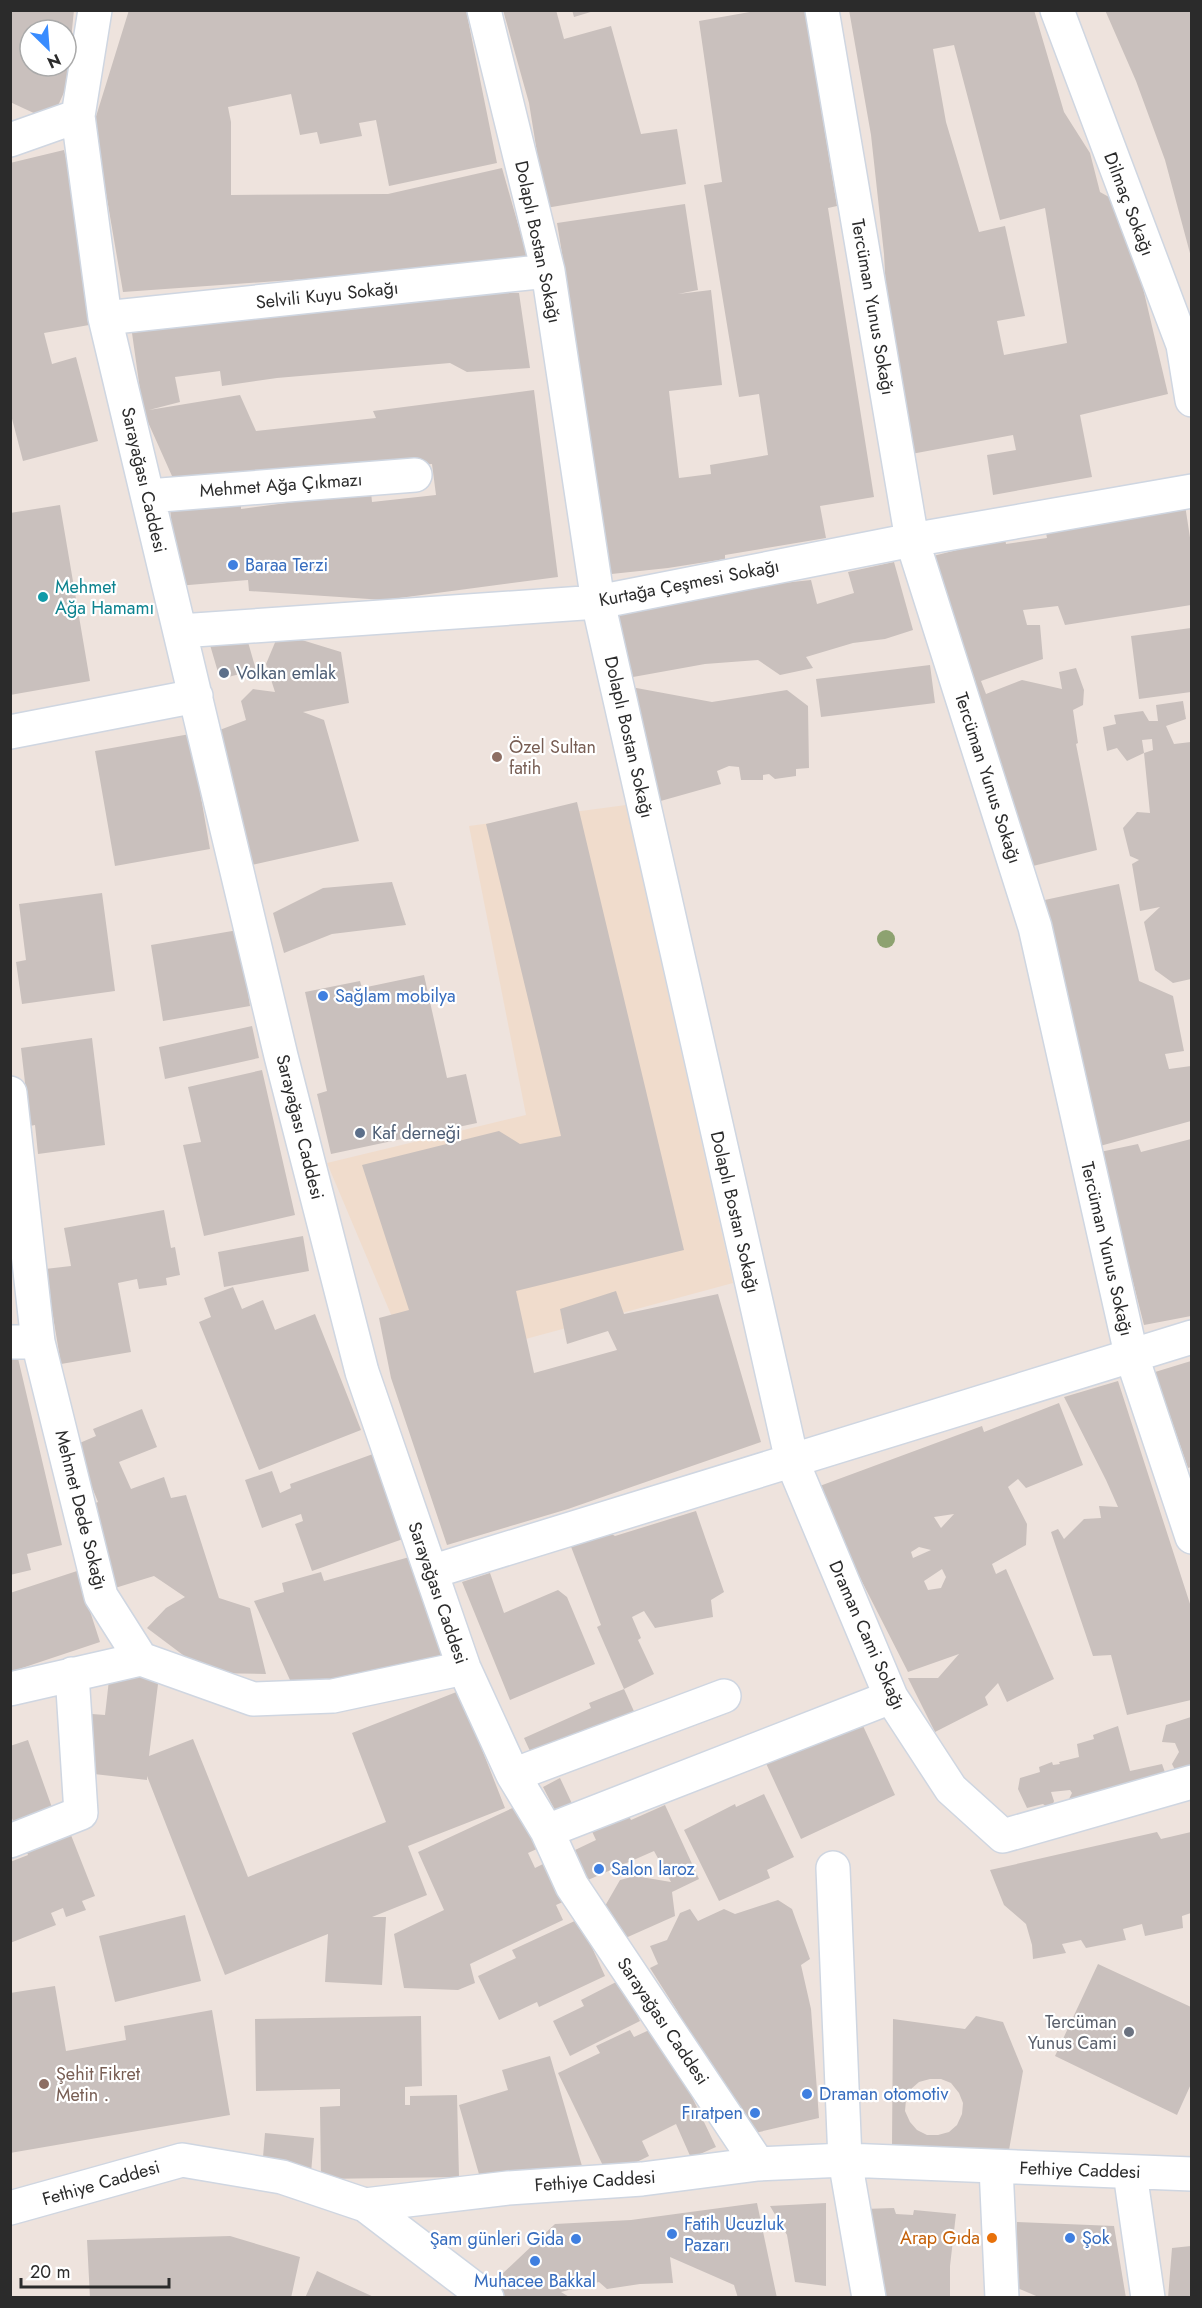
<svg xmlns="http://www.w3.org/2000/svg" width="1202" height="2308" font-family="Jost,sans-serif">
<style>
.education{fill:#f0dccc}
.building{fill:#c9c0bd;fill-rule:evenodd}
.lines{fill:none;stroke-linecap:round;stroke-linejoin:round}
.minor-casing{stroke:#cfd6e1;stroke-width:36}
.minor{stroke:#fff;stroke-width:33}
.tree{fill:#8da270}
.shop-dot{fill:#3f7fe0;stroke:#fff;stroke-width:2}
.culture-dot{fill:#0f9aa8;stroke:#fff;stroke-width:2}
.service-dot{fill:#5c6f8a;stroke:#fff;stroke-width:2}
.education-dot{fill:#8d6e63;stroke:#fff;stroke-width:2}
.worship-dot{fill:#6b7280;stroke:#fff;stroke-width:2}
.food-dot{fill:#e8710a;stroke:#fff;stroke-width:2}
.labels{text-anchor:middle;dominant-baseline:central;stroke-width:4.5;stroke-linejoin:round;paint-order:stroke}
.street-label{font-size:18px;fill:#2b2b2b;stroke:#fff}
.shop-label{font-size:18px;fill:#366cbe;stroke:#fff;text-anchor:start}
.culture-label{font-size:18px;fill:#0d838f;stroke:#fff;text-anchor:start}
.service-label{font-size:18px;fill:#4e5e75;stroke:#fff;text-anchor:start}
.education-label{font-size:18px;fill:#785e54;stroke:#fff;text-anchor:start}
.worship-label{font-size:18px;fill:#5b616d;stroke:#fff;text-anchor:end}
.food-label{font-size:18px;fill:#c56008;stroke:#fff;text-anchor:end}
</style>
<rect width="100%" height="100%" fill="#eee3dd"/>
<path class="education" d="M626,805L733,1283L414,1369L327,1163L526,1115L469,826Z"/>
<path class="building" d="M10,10H74L66,88L51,121L10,102ZM30,30H66V66H30Z
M129,10H466L497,163L389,186L376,120L359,123L362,136L320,144L317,132L300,135L291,94L228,107L231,122V195L388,194L502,168L529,263L123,292L94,123Z
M503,10H556L564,39L611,26L641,134L677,129L686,184L546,208L529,103Z
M572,10H594V11L574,17Z
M761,10H808L815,53L812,54L837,206L828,208L874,497L820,506L826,538L725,555V559L668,568L602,575L571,307L557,223L685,204L698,290L678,294L711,290L722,385L669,391L679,478L711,474L710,465L768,455L759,394L739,397L731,349L704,185L722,182L699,21Z
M849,10H1034L1064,112L1090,153L1100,192L1116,201L1143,288L1168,394L1080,415L1092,477L993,495L987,455L1016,450L1013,435L906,455L887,308L884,254L871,135ZM954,45L1000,220L1045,208L1067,343L1004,355L997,321L1025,316L1005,226L979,232L946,122L933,49Z
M1105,10H1191V257L1165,160L1136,81Z
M64,150L84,231L89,325L44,333L52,364L76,357L98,441L23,461L10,411V163Z
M439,291L519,293L530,368L467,372L450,363L277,378L222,386L220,371L175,377L180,402L149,410L240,395L256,431L376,418L373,411L534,390L558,577L384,600L249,591L248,580L177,586L170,507L241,501V509L371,492L372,502L436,495L432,464L176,485L143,411L132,333L213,320Z
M60,505L90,681L10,695V513Z
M1185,505L1191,544V605L1065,625L1058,606L1023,610L1027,625H1040L1043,659L981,681L986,694L1022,680L1062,689L1059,672L1076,668L1084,690L1083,705L1073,710L1078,743L1076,744L1097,850L1029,867L972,685L976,683L933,556L1005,538L1006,544L1047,538L1045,528Z
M894,562L913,630L885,639L853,643L806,657L813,668L780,675L758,660L705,664L633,677L614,609L738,588L811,580L817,604L854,593L848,572Z
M244,628L256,670L220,679L208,638Z
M1191,628V692L1139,699L1131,636Z
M279,633L341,652L349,703L303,712L324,720L359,841L252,865L217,731L246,720L241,701L253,689L275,692L266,664Z
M930,665L935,703L821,717L816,679Z
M631,687L712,702L787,690L808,706L809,768L796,769V776L775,779L769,774L763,775V780H741L739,767L729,766L717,771L721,784L650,804Z
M1183,701L1186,719L1166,726L1174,744L1191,742V979L1173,983L1155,970L1144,922L1160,907L1140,911L1132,864L1139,860L1130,856L1123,828L1137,812L1150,813L1144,753L1153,750L1152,739L1142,740L1144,753L1127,761L1117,748L1107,751L1103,727L1116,724L1114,715L1143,711L1149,721H1158L1156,705Z
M190,734L210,849L115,866L95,751Z
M577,802L684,1250L516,1291L534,1373L617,1350L608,1331L567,1344L560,1309L616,1291L624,1314L718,1294L761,1442L568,1509L447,1545L391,1378L379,1318L409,1310L362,1165L499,1131L520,1144L561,1136L486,824Z
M392,882L406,925L332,934L284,953L273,913L323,888Z
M1119,884L1139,981L1173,996L1184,1051L1165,1054L1169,1069L1191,1066V1101H1190L1191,1121L1100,1146L1040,901Z
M102,893L115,991L22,1004L16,962L26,960L19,904Z
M238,930L250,1006L163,1021L151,945Z
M424,975L447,1078L466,1074L477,1123L331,1154L317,1094L327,1091L305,992L360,981L362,988Z
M252,1026L259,1058L165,1079L159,1047Z
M92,1038L105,1145L38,1154L35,1125L30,1126L21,1048Z
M262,1070L295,1215L204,1236L183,1145L201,1142L188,1087Z
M1191,1139V1316L1144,1325L1100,1152L1138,1144L1141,1152Z
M164,1210L171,1248L175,1247L180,1275L166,1278L167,1285L139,1289L137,1279L118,1283L131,1352L61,1364L45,1269L71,1266L64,1228Z
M303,1236L309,1271L224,1287L218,1252Z
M233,1287L242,1309L263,1300L275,1330L315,1314L361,1430L259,1470L199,1322L211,1317L204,1298Z
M10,1354H17L62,1545L27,1554L31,1570L10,1575Z
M1191,1361V1467L1188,1468L1155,1372Z
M1118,1381L1191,1607V1700L1127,1715L1111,1655L1093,1656L1051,1532L1058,1529L1064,1539L1084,1519L1101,1518L1099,1506L1118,1507L1106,1480L1064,1397Z
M1059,1403L1083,1465L1026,1488L1018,1479L1008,1487L1027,1524L1026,1545L992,1564L996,1574L1006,1569L1054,1679L1007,1702L998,1683L985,1697L988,1705L935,1732L908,1678H938L959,1654L908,1672L851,1560L817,1487L982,1426L984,1432ZM954,1514L941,1528L934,1517ZM919,1547L931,1550L913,1558L911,1552ZM942,1569L946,1577L941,1588L928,1590L924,1581Z
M142,1409L157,1447L119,1462L131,1489L164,1477L171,1498L186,1495L219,1598L250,1608L266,1674L207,1673L147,1628L166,1608L185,1597L154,1576L115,1588L85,1507L98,1502L75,1445L96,1436L93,1429Z
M373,1454L403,1539L312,1571L295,1524L303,1521L301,1514L262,1528L245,1480L272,1471L280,1493L291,1488L290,1484Z
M696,1511L724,1592L711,1600L713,1617L655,1628L644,1611L632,1617L641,1638L638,1640L654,1674L624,1689L637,1718L535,1762L524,1738L591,1708L589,1703L624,1689L597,1627L601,1625L570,1544L607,1531L615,1536Z
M413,1556L447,1654L295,1691L254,1601L284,1592L282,1583L321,1572L324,1581Z
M77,1571L100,1642L10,1672V1593Z
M490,1573L504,1613L558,1590L567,1597L595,1664L510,1700L462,1582Z
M110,1671L159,1676L149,1756L193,1739L248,1877L386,1822L352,1733L459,1691L505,1808L408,1846L427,1895L372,1917H386L382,1985L325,1982L328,1934L225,1975L147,1776V1780L85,1773L92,1714L105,1715Z
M858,1715L895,1795L801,1839L764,1759Z
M1191,1717V1776L1180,1780L1172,1764L1179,1752L1175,1743L1162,1742L1166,1725Z
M1118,1726L1130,1771L1162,1764L1167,1778L1068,1801L1072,1793L1070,1790L1051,1792L1054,1801L1051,1810L1043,1804L1027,1808L1018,1789L1020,1778L1040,1772L1039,1767L1052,1762L1053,1765L1060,1764L1059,1762L1079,1757L1077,1744L1094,1739L1093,1735Z
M28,1740L55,1816L16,1829L10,1813V1746Z
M560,1778L575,1810L559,1818L543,1787Z
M764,1794L794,1857L767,1870L770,1878L719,1901L684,1830L735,1804L736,1807Z
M519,1805L539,1848L528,1853L535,1868L553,1859L572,1898L556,1905L563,1920L470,1964L475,1983L458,1990L404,1988L394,1934L444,1910L418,1852Z
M665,1805L699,1879L672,1892L675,1916L621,1940L605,1906L620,1880L635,1876L671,1882L654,1851L588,1880L575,1850L596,1840L589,1825L625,1808L631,1820Z
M67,1825L95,1896L82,1901L86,1910L66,1917L63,1908L51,1913L56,1925L10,1943V1862L28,1855L23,1843Z
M1157,1832L1161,1839L1191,1832V1913L1182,1916L1183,1928L1145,1936L1142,1924L1123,1929L1126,1940L1086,1948L1081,1940L1062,1944L1066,1953L1033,1959L1032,1945L1026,1924L1004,1905L990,1870Z
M778,1900L792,1909L810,1959L801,1965L811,2009L819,2118L755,2133L709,2059L676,2016L678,2012L650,1968L658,1964L650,1946L667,1940L680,1913L690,1909L698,1921L724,1909L735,1914Z
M185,1915L201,1981L115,2002L99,1936Z
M579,1919L605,1976L539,2007L537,2002L499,2020L478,1976L516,1958L512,1950Z
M1098,1964L1191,2007V2084L1177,2115L1055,2056Z
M620,1980L640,2021L570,2056L553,2021L584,2006L581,2000Z
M55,1986L66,2051L126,2040L124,2026L212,2010L230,2115L10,2153V1993Z
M421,2016L422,2086L405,2087V2105H410V2096L457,2095L459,2177L321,2179L320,2107L340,2106V2089L256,2091L255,2019Z
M976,2016L1003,2022L1023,2071L1009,2150L892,2146L893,2019L965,2029ZM930,2079H941L951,2083L959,2093L963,2103L962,2114L957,2125L949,2132L938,2135H927L917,2130L910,2122L905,2111L906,2100L911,2089L919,2082Z
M658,2026L716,2147L691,2158L676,2124L642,2141L649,2156L608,2176L558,2073L600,2053L596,2046L630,2030L634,2037Z
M550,2056L582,2166L483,2188L459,2105L508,2090L502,2070Z
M265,2133L314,2138L311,2173L262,2169Z
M757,2203L777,2298H738L734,2285L670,2257L673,2283L640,2284L607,2289L599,2282L561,2292L571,2298L501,2297V2275L555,2224L631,2220Z
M826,2203V2286L795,2282L787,2235L770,2206Z
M894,2208L896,2214L913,2215L914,2210L956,2214L950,2266V2298H877L863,2209Z
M1017,2222L1114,2226L1126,2298H1041L1015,2287Z
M230,2236L300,2257L291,2298H90L87,2240Z
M1191,2246V2298H1168L1172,2248Z
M317,2271L376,2298H305Z"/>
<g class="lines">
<defs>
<path id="minor" d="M95,10L78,116L105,318L281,1056L362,1372L464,1668L513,1775L547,1831L572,1886L758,2164
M484,10L548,271L598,602L792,1461L891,1697L951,1789L1003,1836L1192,1782
M822,10L912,540L1035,927L1131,1354L1192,1537
M1057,10L1183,345L1192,400
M10,140L78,116
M105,318L548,271
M148,496L415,475
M180,631L598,602L912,540L1192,491
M10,732L196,696
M10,1093L38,1342L101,1596L141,1659L253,1699L333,1696L464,1668
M10,1342H38
M431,1572L1192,1337
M10,1689L141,1659
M513,1775L724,1696
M547,1831L891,1697
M10,1841L81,1813L72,1674
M833,1868L845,2160L869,2298
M996,2167L1002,2298
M1130,2173L1148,2298
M365,2205L487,2298
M10,2208L182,2160L282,2177L365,2205L508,2188L642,2179L758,2164L845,2160L1192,2174"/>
</defs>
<use href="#minor" class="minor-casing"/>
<use href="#minor" class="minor"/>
</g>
<circle class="tree" cx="886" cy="939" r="9"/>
<g class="shop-dot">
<circle cx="233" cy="565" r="6"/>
<circle cx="323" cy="996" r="6"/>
<circle cx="599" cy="1869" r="6"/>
<circle cx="807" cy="2094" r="6"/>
<circle cx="755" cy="2113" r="6"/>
<circle cx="672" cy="2234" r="6"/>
<circle cx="1070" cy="2238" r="6"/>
<circle cx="576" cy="2239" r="6"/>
<circle cx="535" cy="2261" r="6"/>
</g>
<circle class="culture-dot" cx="43" cy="597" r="6"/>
<g class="service-dot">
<circle cx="224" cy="673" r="6"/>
<circle cx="360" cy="1133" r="6"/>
</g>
<g class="education-dot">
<circle cx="497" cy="757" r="6"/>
<circle cx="44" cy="2084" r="6"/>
</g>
<circle class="worship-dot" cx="1129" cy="2032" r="6"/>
<circle class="food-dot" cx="992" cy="2238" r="6"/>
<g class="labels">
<g class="street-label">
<text transform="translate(1129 204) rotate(69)">Dilmaç Sokağı</text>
<text transform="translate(538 242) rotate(78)">Dolaplı Bostan Sokağı</text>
<text transform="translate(327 295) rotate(-6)">Selvili Kuyu Sokağı</text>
<text transform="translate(873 307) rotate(80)">Tercüman Yunus Sokağı</text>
<text transform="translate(144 480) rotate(77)">Sarayağası Caddesi</text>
<text transform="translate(281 485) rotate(-4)">Mehmet Ağa Çıkmazı</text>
<text transform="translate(689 583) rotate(-11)">Kurtağa Çeşmesi Sokağı</text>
<text transform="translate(629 737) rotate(77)">Dolaplı Bostan Sokağı</text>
<text transform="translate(988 778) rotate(72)">Tercüman Yunus Sokağı</text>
<text transform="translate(300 1127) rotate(76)">Sarayağası Caddesi</text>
<text transform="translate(735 1212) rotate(77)">Dolaplı Bostan Sokağı</text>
<text transform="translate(1107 1249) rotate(77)">Tercüman Yunus Sokağı</text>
<text transform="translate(81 1510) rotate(76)">Mehmet Dede Sokağı</text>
<text transform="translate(438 1593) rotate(71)">Sarayağası Caddesi</text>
<text transform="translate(867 1635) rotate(66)">Draman Cami Sokağı</text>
<text transform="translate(663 2021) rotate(56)">Sarayağası Caddesi</text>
<text transform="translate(1080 2170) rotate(2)">Fethiye Caddesi</text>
<text transform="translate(595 2181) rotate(-4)">Fethiye Caddesi</text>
<text transform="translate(101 2183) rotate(-16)">Fethiye Caddesi</text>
</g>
<g class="shop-label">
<text x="245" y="565">Baraa Terzi</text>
<text x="335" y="996">Sağlam mobilya</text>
<text x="611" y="1869">Salon laroz</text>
<text x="819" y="2094">Draman otomotiv</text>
<text x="743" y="2113" text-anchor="end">Fıratpen</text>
<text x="684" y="2224">Fatih Ucuzluk<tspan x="684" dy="21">Pazarı</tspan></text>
<text x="1082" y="2238">Şok</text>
<text x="564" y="2239" text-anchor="end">Şam günleri Gida</text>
<text x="535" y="2281" text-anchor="middle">Muhacee Bakkal</text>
</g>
<g class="culture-label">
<text x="55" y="587">Mehmet<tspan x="55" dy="21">Ağa Hamamı</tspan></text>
</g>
<g class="service-label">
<text x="236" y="673">Volkan emlak</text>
<text x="372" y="1133">Kaf derneği</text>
</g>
<g class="education-label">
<text x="509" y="747">Özel Sultan<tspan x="509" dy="21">fatih</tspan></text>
<text x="56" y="2074">Şehit Fikret<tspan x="56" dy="21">Metin .</tspan></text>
</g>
<g class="worship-label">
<text x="1117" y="2022">Tercüman<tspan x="1117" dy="21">Yunus Cami</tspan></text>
</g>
<g class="food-label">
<text x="980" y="2238">Arap Gıda</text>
</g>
</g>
<rect width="1202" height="2308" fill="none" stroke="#2b2b2b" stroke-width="24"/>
<g transform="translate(48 48) rotate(155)"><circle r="28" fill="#ffffff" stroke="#aaaaaa" stroke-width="1.5"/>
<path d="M0-4.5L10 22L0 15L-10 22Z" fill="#398cff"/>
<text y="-9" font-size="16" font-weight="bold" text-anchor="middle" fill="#2b2b2b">N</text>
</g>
<path d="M21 2278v9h148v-9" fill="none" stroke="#2b2b2b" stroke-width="3"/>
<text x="30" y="2278" font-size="18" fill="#2b2b2b" stroke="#ffffff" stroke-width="4.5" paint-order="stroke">20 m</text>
</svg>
